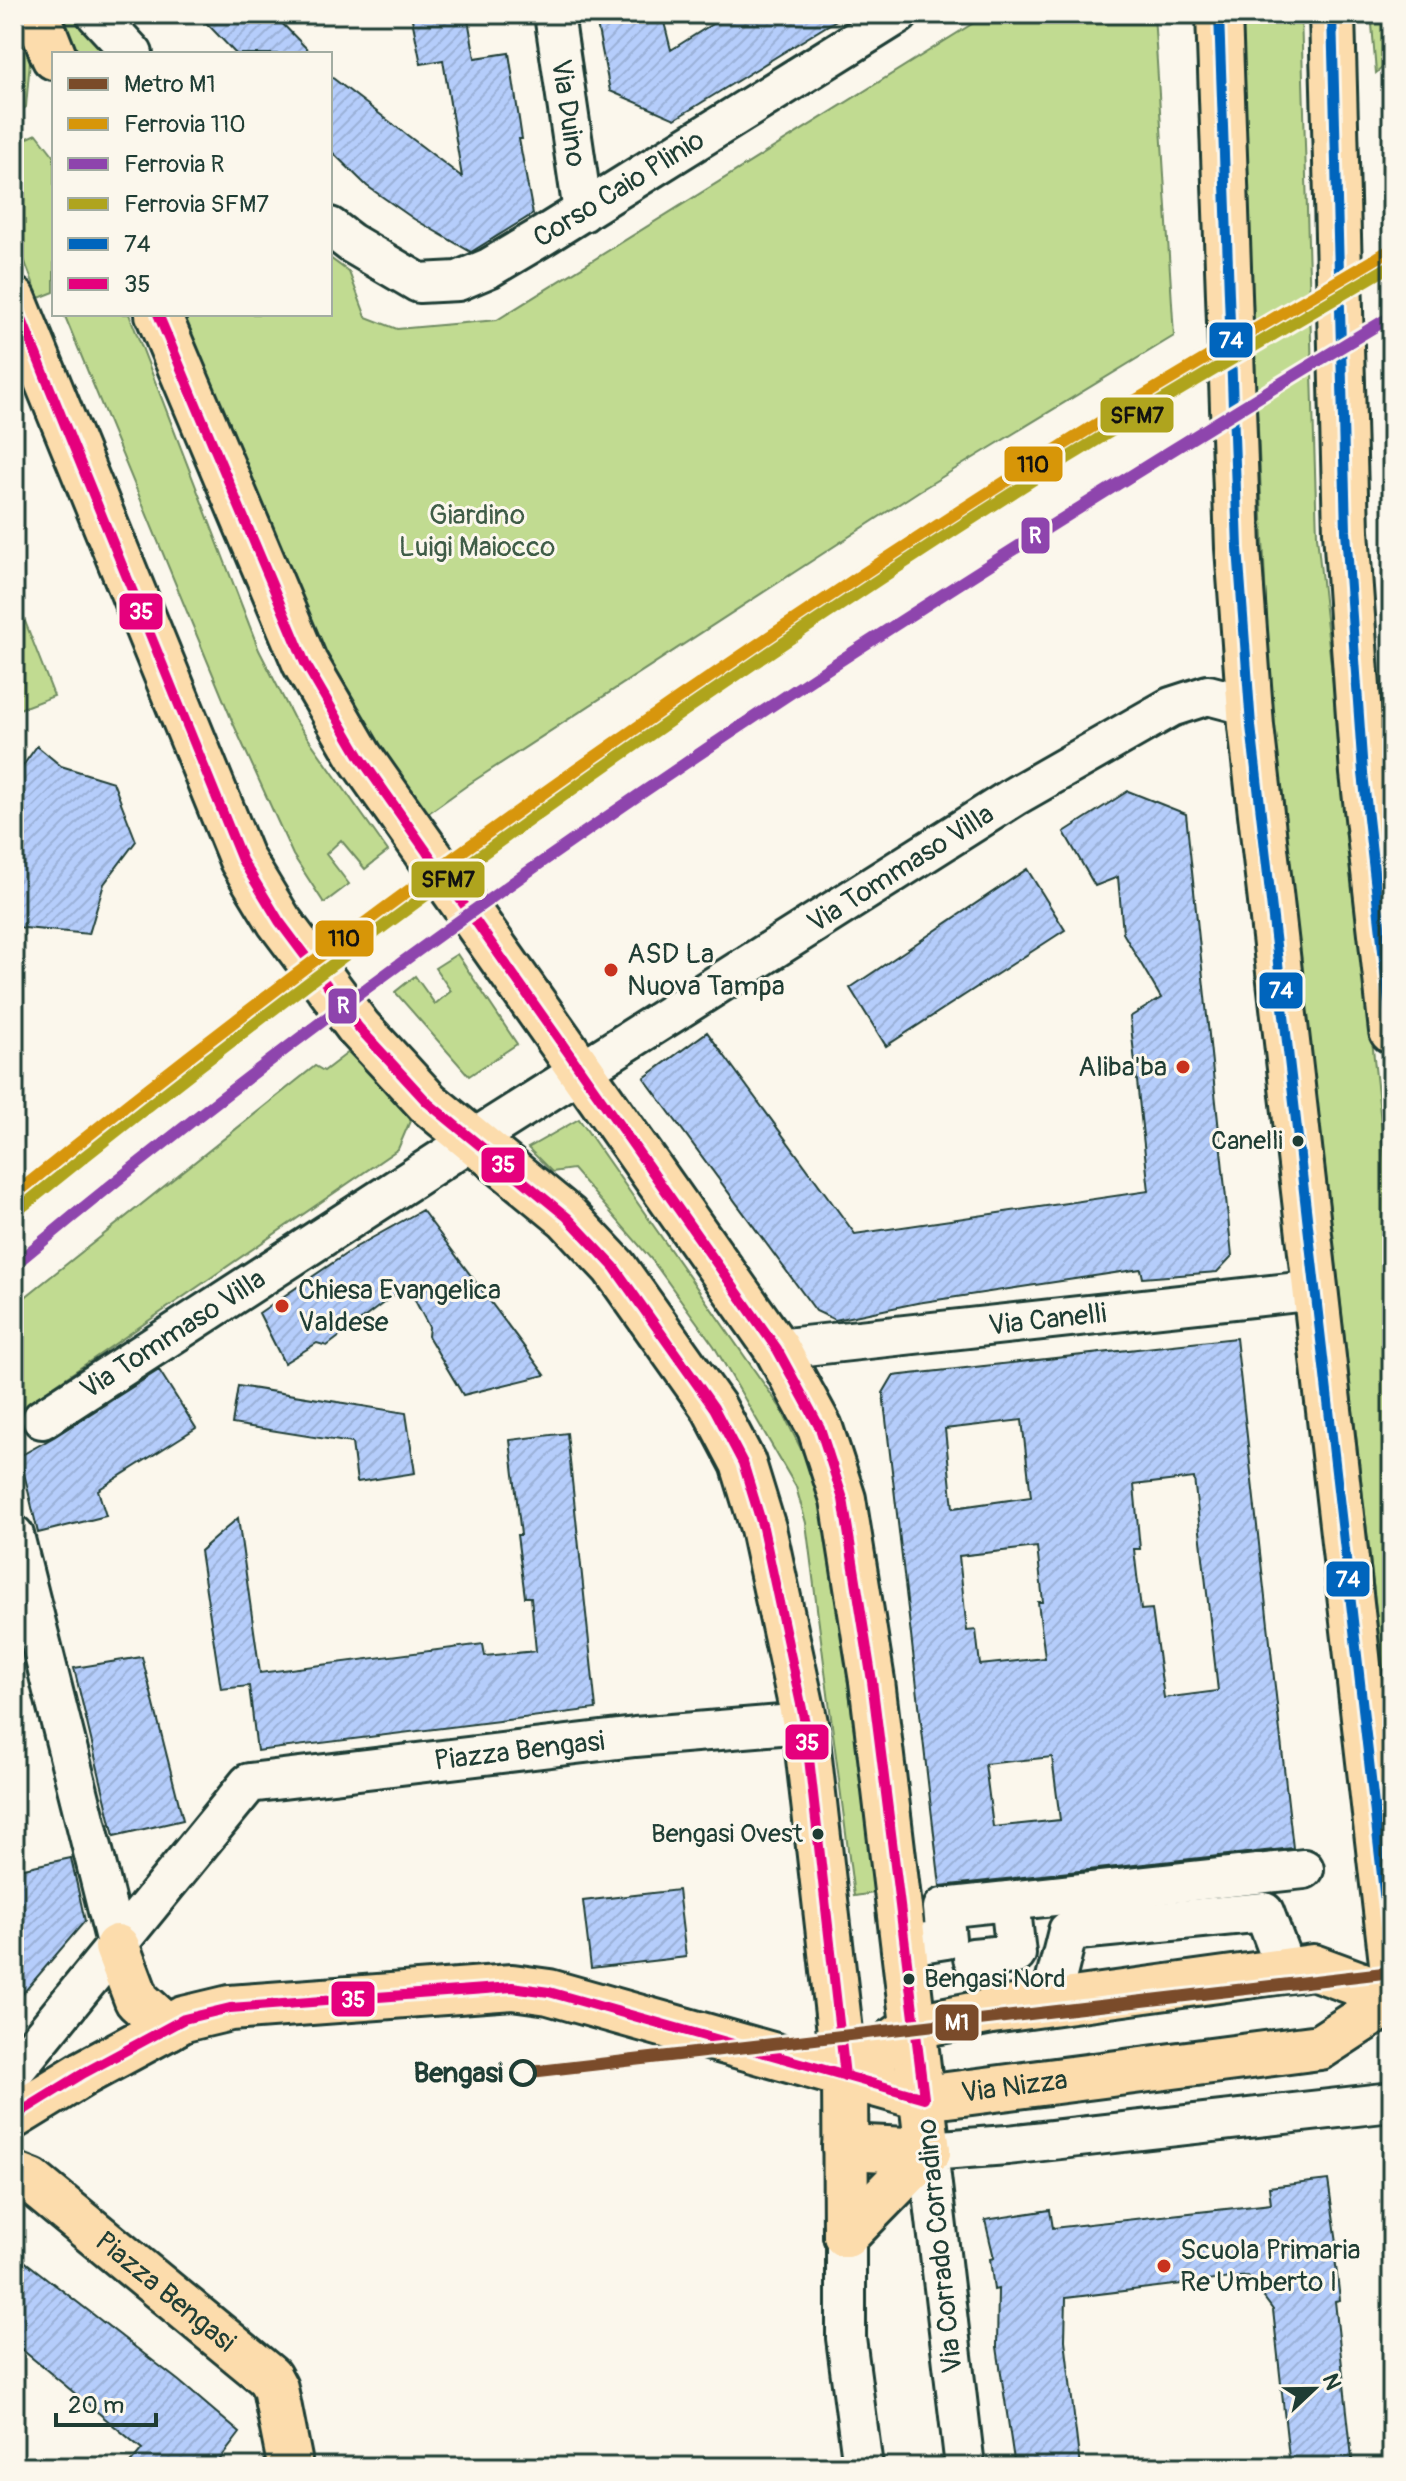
<svg xmlns="http://www.w3.org/2000/svg" width="1406" height="2481" font-family="Pangolin,sans-serif">
<style>
.green{fill:#c1db91;stroke:#708c62;stroke-width:2}
.building{fill:url(#building-hatch);stroke:#1f3d34;stroke-width:2;fill-rule:evenodd}
.lines{fill:none;stroke-linecap:round;stroke-linejoin:round}
.minor-casing{stroke:#1f3d34;stroke-width:44}
.major-casing{stroke:#1f3d34;stroke-width:50}
.minor{stroke:#fbf7ec;stroke-width:38}
.major{stroke:#fcdcac;stroke-width:44}
.bus-1-casing{stroke:#fbf7ec;stroke-width:16}
.bus-2-casing{stroke:#fbf7ec;stroke-width:16}
.bus-1{stroke:#0065bd;stroke-width:10}
.bus-2{stroke:#e5007d;stroke-width:10}
.rail-1-casing{stroke:#fbf7ec;stroke-width:18}
.rail-2-casing{stroke:#fbf7ec;stroke-width:18}
.rail-3-casing{stroke:#fbf7ec;stroke-width:18}
.rail-1{stroke:#d79608;stroke-width:12}
.rail-2{stroke:#8e44ad;stroke-width:12}
.rail-3{stroke:#afa41e;stroke-width:12}
.metro-1-casing{stroke:#fbf7ec;stroke-width:18}
.metro-1{stroke:#7a4b2a;stroke-width:12}
.poi-dot{fill:#c8321e;stroke:#fbf7ec;stroke-width:3}
.bus-dot{fill:#1f3d34;stroke:#fbf7ec;stroke-width:3}
.stop-dot{fill:#fbf7ec;stroke:#1f3d34;stroke-width:4}
.labels{text-anchor:middle;dominant-baseline:central;stroke-width:6;stroke-linejoin:round;paint-order:stroke}
.bus-label{font-size:26px;fill:#1f3d34;stroke:#fbf7ec;text-anchor:end}
.street-label{font-size:28px;fill:#1f3d34;stroke:#fbf7ec}
.park-label{font-size:28px;fill:#3f5d47;stroke:#fbf7ec}
.poi-label{font-size:28px;fill:#1f3d34;stroke:#fbf7ec;text-anchor:start}
.stop-label{font-size:28px;font-weight:bold;fill:#1f3d34;stroke:#fbf7ec;text-anchor:end}
.line-badge{stroke:#fbf7ec;stroke-width:3}
.badge-label{font-size:22px;text-anchor:middle;font-weight:bold;fill:#fff}
.pale-badge-label{font-size:22px;text-anchor:middle;font-weight:bold;fill:#111}
</style>
<defs>
<pattern id="building-hatch" width="6" height="6" patternUnits="userSpaceOnUse" patternTransform="scale(2)"><rect width="6" height="6" fill="#b5cdfb"/><path d="M-1 1l2-2M0 6l6-6M5 7l2-2" fill="none" stroke="#9bb1d8"/></pattern>
</defs>
<rect width="100%" height="100%" fill="#fbf7ec"/>
<filter id="ink" filterUnits="userSpaceOnUse"><feTurbulence type="fractalNoise" baseFrequency=".0125" numOctaves="2"/><feDisplacementMap in="SourceGraphic" scale="16" xChannelSelector="R" yChannelSelector="G"/><feConvolveMatrix kernelMatrix="1 2 1 2 8 2 1 2 1" color-interpolation-filters="sRGB"/></filter>
<g filter="url(#ink)">
<path class="green" d="M37,14H76L106,54H54Z
M988,14H1154L1174,336L919,491L469,784L409,827L158,314H330V258L349,272L366,317L397,329L497,320Z
M1239,14H1301L1317,536L1392,1223V1748L1270,691Z
M1374,14H1392V60L1376,73L1372,24Z
M14,15L30,60L26,107L14,116V56L20,59L14,43Z
M37,134L54,156V292L39,298L14,234V141H21Z
M64,314H129L259,650L293,717L388,851L365,869L341,840L326,854L349,884L324,903L293,855L233,723Z
M21,611L54,696L14,711V614Z
M457,954L517,1044L469,1076L395,992L415,976L435,1004L451,991L435,968Z
M354,1048L413,1114L398,1149L16,1412L14,1306L315,1066L324,1071Z
M579,1119L780,1407L811,1469L827,1519L875,1893L854,1896L806,1523L796,1487L714,1346L652,1260L573,1169L552,1172L528,1148Z"/>
<path class="building" d="M198,14H273L312,54H236Z
M411,14H467L475,58L509,53L522,139H519L533,214L471,252L414,219L367,186L330,150V76L462,177L443,60L421,64Z
M595,14H662L671,50L728,14H846L675,119L610,91Z
M37,746L61,766L113,782L136,841L104,884L89,934L14,927V778Z
M1128,791L1186,814L1232,1256L1217,1272L1143,1278L1141,1269L917,1303L835,1320L816,1311L644,1078L707,1032L855,1234L1149,1191L1130,1017L1161,998L1123,933L1118,877L1095,886L1064,832Z
M1027,869L1065,930L886,1046L850,988Z
M422,1210L545,1375L463,1395L428,1336L429,1327L407,1285L327,1346L317,1343L284,1363L259,1313L356,1247Z
M1236,1338L1293,1848L940,1886L883,1393L893,1376ZM1022,1420L1031,1497L953,1508L945,1429ZM1194,1478L1218,1691L1164,1698L1152,1609L1141,1610L1134,1549H1140L1134,1485ZM1037,1547L1043,1602H1038L1045,1658L980,1665L976,1630L967,1631L959,1556ZM1052,1757L1060,1820L993,1827L985,1764Z
M159,1370L196,1428L98,1490L106,1516L38,1533L20,1456L54,1437Z
M238,1386L406,1413L415,1473L357,1482L352,1443L232,1424Z
M567,1433L596,1709L257,1751L249,1686L221,1689L200,1551L238,1518L260,1673L483,1644L485,1656L536,1651L531,1597H525L517,1535H521L510,1440Z
M142,1657L183,1820L114,1836L74,1668Z
M71,1858L85,1921L14,2004V1870Z
M678,1890L686,1957L591,1968L583,1901Z
M1328,2180L1338,2249H1334L1340,2300L1335,2301L1353,2467H1290L1273,2310L1248,2276L1066,2298L1065,2340L1080,2467H1015L997,2347L998,2289L994,2290L990,2259L994,2258L985,2220L1050,2210L1053,2228L1271,2204L1269,2187Z
M14,2253L179,2381L240,2433L214,2467H127L142,2449L14,2343Z"/>
<g class="lines">
<defs>
<g id="minor">
<path d="M96,14L133,54"/>
<path id="s1" d="M554,14L583,212"/>
<path id="s2" d="M330,227L351,243L419,283L458,281L489,268L543,236L899,14"/>
<path id="s3" d="M777,1349L1316,1290"/>
<path id="s4" d="M42,1419L472,1140L1015,796L1171,707L1208,695L1250,706"/>
<path d="M14,1535L117,1947"/>
<path d="M927,1942L946,1939L943,1908L1304,1869"/>
<path d="M973,1958L1016,1954L1010,1901"/>
<path d="M1050,2003L1068,1931L1264,1912L1286,1971"/>
<path id="s5" d="M14,2071L249,1783L635,1737L805,1723"/>
<path d="M846,2235V2338L863,2467"/>
<path d="M965,2467L928,2151L1007,2145L1392,2102"/>
</g>
<g id="major">
<path d="M37,14L54,57"/>
<path d="M1219,14L1238,548L1251,726L1392,1963"/>
<path d="M1332,14L1346,531L1363,773L1392,1031"/>
<path d="M14,300L242,860L279,921L359,1028L396,1068L428,1103L567,1217L614,1267L714,1408L743,1463L763,1528L805,1723L845,2076L846,2235"/>
<path d="M158,314L305,663L360,757L777,1349L820,1428L843,1499L872,1681L928,2151"/>
<path d="M117,1947L137,2000L168,2028"/>
<path d="M845,2076L915,2026L992,2011L1313,1967L1392,1996"/>
<path id="s6" d="M14,2116L84,2073L184,2019L230,2008L512,1987L549,1992L924,2098L1320,2047L1392,2000"/>
<path d="M845,2147L928,2151"/>
<path id="s7" d="M14,2175L32,2182L269,2377L275,2388L289,2459"/>
<path d="M846,2235L928,2151"/>
</g>
</defs>
<use href="#minor" class="minor-casing"/>
<use href="#major" class="major-casing"/>
<use href="#minor" class="minor"/>
<use href="#major" class="major"/>
<defs>
<path id="bus-1" d="M1219,14L1238,548L1251,726L1392,1963
M1332,14L1346,531L1363,773L1392,1031"/>
<path id="bus-2" d="M14,300L242,860L279,921L359,1028L428,1103L567,1217L614,1267L714,1408L743,1463L763,1528L805,1723L845,2076
M14,2116L84,2073L184,2019L230,2008L512,1987L549,1992L924,2098L872,1681L843,1499L820,1428L777,1349L360,757L305,663L158,314"/>
</defs>
<use href="#bus-1" class="bus-1-casing"/>
<use href="#bus-2" class="bus-2-casing"/>
<use href="#bus-1" class="bus-1"/>
<use href="#bus-2" class="bus-2"/>
<defs>
<path id="rail-1" d="M14,1195C348,925 696,676 1060,447C1169,378 1281,315 1392,249"/>
<path id="rail-2" d="M14,1265C442,906 915,604 1392,316"/>
<path id="rail-3" d="M23,1206C357,936 705,686 1069,457C1175,391 1284,329 1392,265"/>
</defs>
<use href="#rail-1" class="rail-1-casing"/>
<use href="#rail-2" class="rail-2-casing"/>
<use href="#rail-3" class="rail-3-casing"/>
<use href="#rail-1" class="rail-1"/>
<use href="#rail-2" class="rail-2"/>
<use href="#rail-3" class="rail-3"/>
<defs>
<path id="metro-1" d="M522,2073L1392,1972"/>
</defs>
<use href="#metro-1" class="metro-1-casing"/>
<use href="#metro-1" class="metro-1"/>
</g>
</g>
<g class="poi-dot">
<circle cx="611" cy="970" r="8"/>
<circle cx="1183" cy="1067" r="8"/>
<circle cx="282" cy="1306" r="8"/>
<circle cx="1164" cy="2266" r="8"/>
</g>
<g class="bus-dot">
<circle cx="1298" cy="1141" r="7"/>
<circle cx="818" cy="1834" r="7"/>
<circle cx="909" cy="1979" r="7"/>
</g>
<circle class="stop-dot" cx="523" cy="2073" r="12"/>
<g class="labels">
<g class="bus-label">
<text x="1283" y="1141">Canelli</text>
<text x="803" y="1834">Bengasi Ovest</text>
<text x="924" y="1979" text-anchor="start">Bengasi Nord</text>
</g>
<g class="street-label">
<text stroke="none"><textPath href="#s1" startOffset="100">Via Duino</textPath></text>
<text stroke="none"><textPath href="#s2" startOffset="330">Corso Caio Plinio</textPath></text>
<text stroke="none"><textPath href="#s4" startOffset="1020">Via Tommaso Villa</textPath></text>
<text stroke="none"><textPath href="#s3" startOffset="272">Via Canelli</textPath></text>
<text stroke="none"><textPath href="#s4" startOffset="156">Via Tommaso Villa</textPath></text>
<text stroke="none"><textPath href="#s5" startOffset="644">Piazza Bengasi</textPath></text>
<text stroke="none"><textPath href="#s6" startOffset="1044">Via Nizza</textPath></text>
<text transform="translate(940 2246) rotate(-96)">Via Corrado Corradino</text>
<text stroke="none"><textPath href="#s7" startOffset="192">Piazza Bengasi</textPath></text>
</g>
<g class="park-label">
<text x="477" y="515">Giardino<tspan x="477" dy="32">Luigi Maiocco</tspan></text>
</g>
<g class="poi-label">
<text x="627" y="954">ASD La<tspan x="627" dy="32">Nuova Tampa</tspan></text>
<text x="1167" y="1067" text-anchor="end">Aliba'ba</text>
<text x="298" y="1290">Chiesa Evangelica<tspan x="298" dy="32">Valdese</tspan></text>
<text x="1180" y="2250">Scuola Primaria<tspan x="1180" dy="32">Re Umberto I</tspan></text>
</g>
<g class="stop-label">
<text x="503" y="2073">Bengasi</text>
</g>
</g>
<g class="line-badge">
<rect x="1208" y="321" width="46" height="38" rx="8" fill="#0065bd"/>
<rect x="1099" y="396" width="76" height="38" rx="8" fill="#afa41e"/>
<rect x="1003" y="445" width="61" height="38" rx="8" fill="#d79608"/>
<rect x="1020" y="516" width="31" height="39" rx="8" fill="#8e44ad"/>
<rect x="118" y="592" width="46" height="39" rx="8" fill="#e5007d"/>
<rect x="410" y="860" width="76" height="39" rx="8" fill="#afa41e"/>
<rect x="314" y="919" width="61" height="39" rx="8" fill="#d79608"/>
<rect x="1258" y="971" width="46" height="39" rx="8" fill="#0065bd"/>
<rect x="327" y="987" width="31" height="38" rx="8" fill="#8e44ad"/>
<rect x="480" y="1146" width="46" height="38" rx="8" fill="#e5007d"/>
<rect x="1325" y="1560" width="46" height="38" rx="8" fill="#0065bd"/>
<rect x="784" y="1723" width="46" height="38" rx="8" fill="#e5007d"/>
<rect x="330" y="1980" width="46" height="38" rx="8" fill="#e5007d"/>
<rect x="934" y="2003" width="46" height="39" rx="8" fill="#7a4b2a"/>
</g>
<g class="badge-label">
<text x="1231" y="348">74</text>
<text x="1035" y="543">R</text>
<text x="141" y="619">35</text>
<text x="1281" y="998">74</text>
<text x="343" y="1013">R</text>
<text x="503" y="1172">35</text>
<text x="1348" y="1587">74</text>
<text x="807" y="1750">35</text>
<text x="353" y="2007">35</text>
<text x="957" y="2030">M1</text>
</g>
<g class="pale-badge-label">
<text x="1137" y="423">SFM7</text>
<text x="1033" y="472">110</text>
<text x="448" y="887">SFM7</text>
<text x="344" y="946">110</text>
</g>
<rect width="1406" height="2481" fill="none" stroke="#fbf7ec" stroke-width="48"/>
<rect x="24" y="24" width="1358" height="2433" fill="none" stroke="#1f3d34" stroke-width="3" filter="url(#ink)"/>
<rect x="52" y="52" width="280" height="264" fill="#fbf7ec" stroke="#a3ada2" stroke-width="2"/>
<rect x="68" y="78" width="40" height="12" fill="#7a4b2a" stroke="#a3ada2" stroke-width="2"/>
<text x="124" y="92" font-size="24" fill="#1f3d34">Metro M1</text>
<rect x="68" y="118" width="40" height="12" fill="#d79608" stroke="#a3ada2" stroke-width="2"/>
<text x="124" y="132" font-size="24" fill="#1f3d34">Ferrovia 110</text>
<rect x="68" y="158" width="40" height="12" fill="#8e44ad" stroke="#a3ada2" stroke-width="2"/>
<text x="124" y="172" font-size="24" fill="#1f3d34">Ferrovia R</text>
<rect x="68" y="198" width="40" height="12" fill="#afa41e" stroke="#a3ada2" stroke-width="2"/>
<text x="124" y="212" font-size="24" fill="#1f3d34">Ferrovia SFM7</text>
<rect x="68" y="238" width="40" height="12" fill="#0065bd" stroke="#a3ada2" stroke-width="2"/>
<text x="124" y="252" font-size="24" fill="#1f3d34">74</text>
<rect x="68" y="278" width="40" height="12" fill="#e5007d" stroke="#a3ada2" stroke-width="2"/>
<text x="124" y="292" font-size="24" fill="#1f3d34">35</text>
<g transform="translate(1314 2389) rotate(68)" stroke="#fbf7ec" stroke-width="6" paint-order="stroke">
<path d="M0-6L14 30L0 20L-14 30Z" fill="#1f3d34"/>
<text y="-12" font-size="22" font-weight="bold" text-anchor="middle" fill="#1f3d34">N</text>
</g>
<path d="M56 2413v12h100v-12" fill="none" stroke="#1f3d34" stroke-width="4"/>
<text x="68" y="2413" font-size="24" fill="#1f3d34" stroke="#fbf7ec" stroke-width="6" paint-order="stroke">20 m</text>
</svg>
